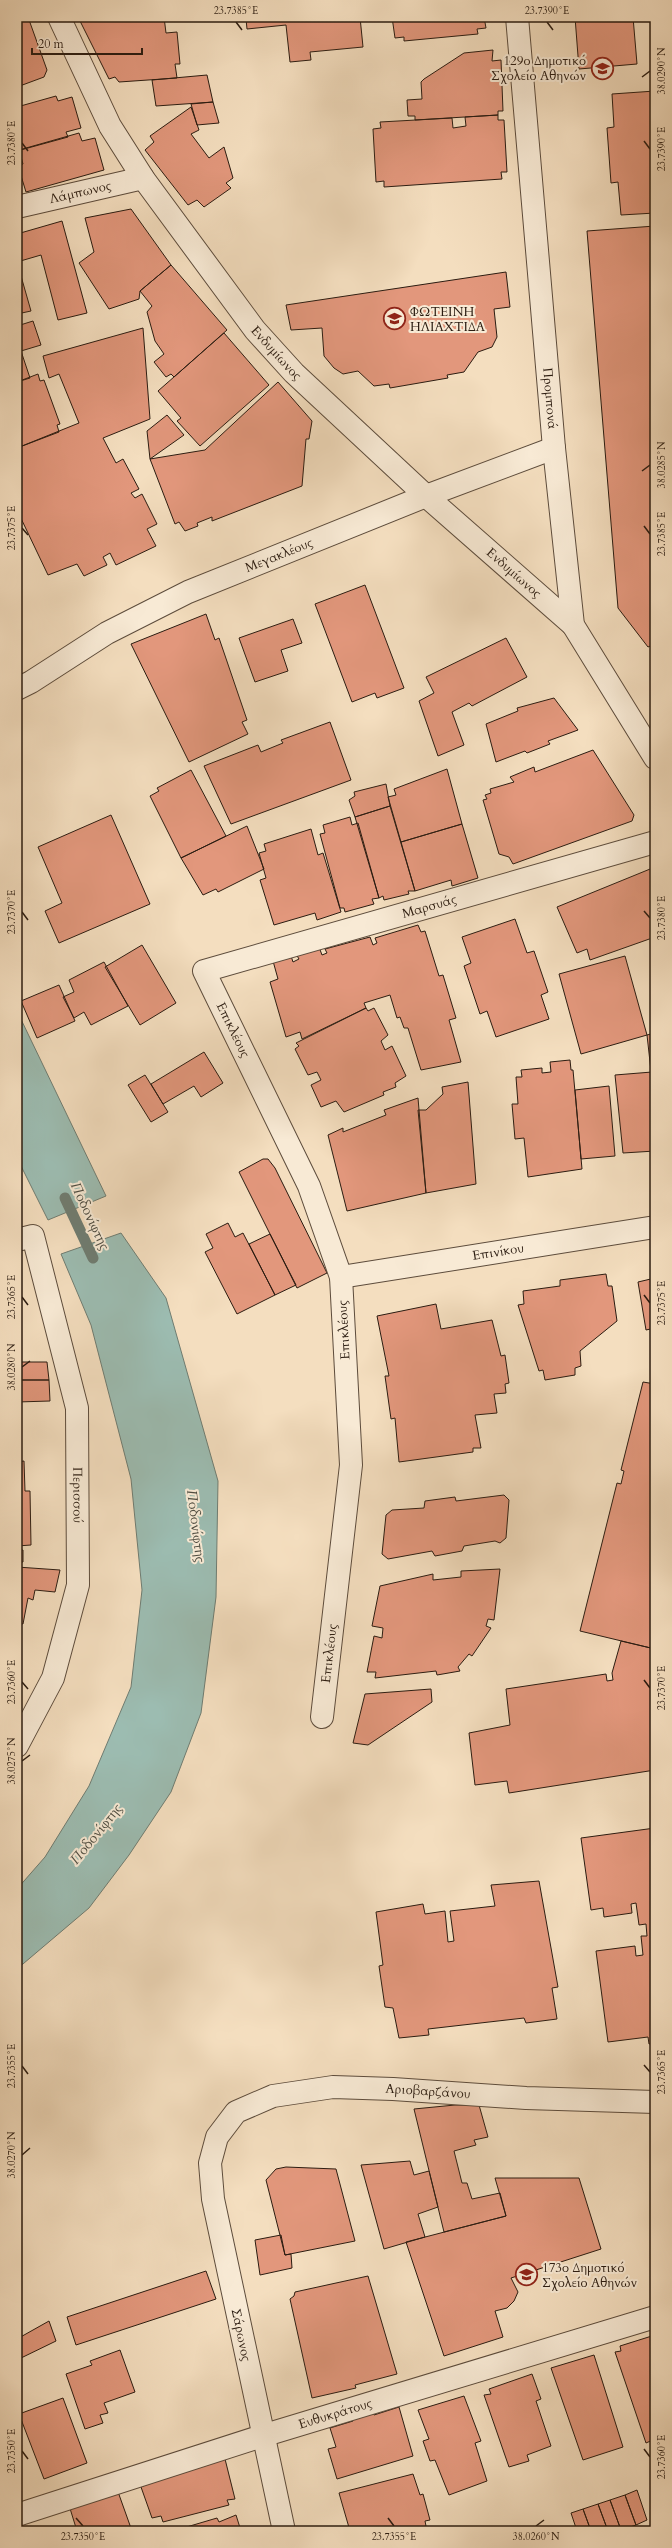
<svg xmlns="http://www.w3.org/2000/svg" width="672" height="2548" font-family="Cardo,serif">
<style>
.water{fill:#9cbcb1;stroke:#6f7c71}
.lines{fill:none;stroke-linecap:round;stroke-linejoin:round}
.stream{stroke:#6f7c71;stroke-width:11}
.building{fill:#e2977c;stroke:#2b1c11}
.street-casing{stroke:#5d4c3c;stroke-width:24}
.street{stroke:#f8ead5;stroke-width:22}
.ticks{fill:none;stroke:#2b1c11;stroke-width:1.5}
.labels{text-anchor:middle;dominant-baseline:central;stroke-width:4;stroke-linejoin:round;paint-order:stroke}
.poi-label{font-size:13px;fill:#2b1c11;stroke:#f8ead5;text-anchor:start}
.street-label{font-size:13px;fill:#2b1c11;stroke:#f8ead5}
.water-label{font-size:14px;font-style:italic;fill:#4d4c41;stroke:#f8ead5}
.neatline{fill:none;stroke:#2b1c11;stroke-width:1.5}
.ticks-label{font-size:10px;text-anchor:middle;fill:#2b1c11}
</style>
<rect width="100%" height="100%" fill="#f4debf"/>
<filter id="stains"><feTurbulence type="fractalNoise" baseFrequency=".005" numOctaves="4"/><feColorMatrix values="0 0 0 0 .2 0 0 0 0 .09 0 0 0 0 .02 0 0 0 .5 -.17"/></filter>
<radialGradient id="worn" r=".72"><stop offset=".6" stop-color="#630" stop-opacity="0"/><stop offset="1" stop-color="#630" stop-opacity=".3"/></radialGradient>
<path class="water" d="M17,1011L106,1196L48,1220L17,1158Z
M121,1233L166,1298L218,1481L216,1597L201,1713L171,1792L129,1855L89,1908L17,1969V1889L45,1857L89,1786L131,1687L142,1590L131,1479L91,1325L61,1254Z"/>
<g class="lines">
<path class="stream" d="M65,1198L93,1258"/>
</g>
<path class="building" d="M17,17H28L47,70L44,77L17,87Z
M83,17H164L166,33L177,32L180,64H175L177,78L119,82L115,77L109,79L79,19Z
M240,17H360L363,47L310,52L311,60L290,62L286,25L247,29L246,19L240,20Z
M392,17H484L486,28L477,29L478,34L404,41V37L395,38Z
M575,17H633L637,64L579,69Z
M493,50L492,61L501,60L503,111H498V115L415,120V116H408L407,100L422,99L421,82L424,79L464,53Z
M207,75L213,102L156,106L152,80Z
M655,91V213L621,215L618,182L611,183L607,128L614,127L612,94Z
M56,96L58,101L72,97L81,128L66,132L68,137L17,151V107Z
M213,102L219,123L197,125L191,104Z
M191,107L199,130L191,134L209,158L224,147L233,178L226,183L231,188L204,207L197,200L188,205L145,150L154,142L150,136Z
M498,115V120H504L507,172H501L502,179L384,187V181L376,182L373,129L381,128L380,122L452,118L453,128L466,126L465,117Z
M79,133L82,141L95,138L104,170L26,192L18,166L23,164L19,150Z
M131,209L171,265L140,291L139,299L109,309L79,263L94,252L85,218Z
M62,221L87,313L58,320L41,255L17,262V234Z
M655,226V644L648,647L618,608L587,231Z
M17,262L31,311L17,314Z
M171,265L227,330L174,377L171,374L166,377L154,362L164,354L155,341L147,312L152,306L140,291Z
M506,272L510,307L494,309L497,337L492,347L478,352L464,372L447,375L448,378L390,388L389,384L374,386L358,371L343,374L334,368L324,356L322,328L291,330L286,305Z
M33,321L41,345L21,351L30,378L17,382V326Z
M143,328L150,419L103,438L116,463L123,459L139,489L131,493L135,498L142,494L157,524L147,529L156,546L116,565L110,553L103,557L107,565L84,576L77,564L48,575L17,510V448L79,423L59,374L49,378L43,356Z
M224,333L269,385L200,446L177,421L181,418L158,391Z
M38,374L40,381L44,380L60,424L57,425L59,432L17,448V382Z
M278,382L312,421L309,439H306L302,486L212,521V517L197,523L198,526L185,531L179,522L175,524L150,459L205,450Z
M167,415L184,435L150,459L147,431Z
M365,585L404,688L377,698L375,693L352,702L315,604Z
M206,614L215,640L219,638L247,720L242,722L248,734L189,762L131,644Z
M293,619L302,643L281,650L288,671L255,682L239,638Z
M506,638L527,677L472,706L469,703L452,712L464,745L438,756L419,701L434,693L426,677Z
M554,698L578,730L548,741L550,744L527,753L525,751L496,762L486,724L518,711L517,708Z
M330,722L351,780L231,824L204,766L258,745L261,752L283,743L281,740Z
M593,750L634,815L632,821L513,864L509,857L499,854L483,800L487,799L485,795L491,793L490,789L514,782L510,777L534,767L535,772Z
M447,769L462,824L401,842L388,797L396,795L394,789Z
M191,770L226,836L181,858L150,796L159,791L157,788Z
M386,784L390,806L355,817L349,800L355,796L354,792Z
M390,806L415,891H408L409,894L384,900L383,896L379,898L355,817Z
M111,815L150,904L59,943L45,911L62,903L38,847Z
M350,817L352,825L358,823L379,898L372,899L374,904L345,912L344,908H340L320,834L325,833L323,825Z
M462,824L478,878L452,886L451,880L415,891L401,842Z
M247,826L264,869L218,892L216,889L203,895L181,858Z
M311,829L318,855L323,853L341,912L317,920L315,913L274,925L260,880L266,878L259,853L266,851L264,844Z
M655,867V937L590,960L587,949L577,953L557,907Z
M515,919L527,953L534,951L548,992L541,995L549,1019L496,1037L487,1011L480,1014L464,966L471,963L462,937Z
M418,925L421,932L425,931L439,976L443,975L456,1018L449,1020L461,1062L421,1070L408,1028H404L400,1017L397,1018L390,995L364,1003L366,1008L302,1039L300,1032L286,1037L270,982L278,979L273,961L291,956L293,962L299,959L296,954L319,947L322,955L327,953L325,949L370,937L373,945L377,943L375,938Z
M142,945L176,1003L140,1025L105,967Z
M625,956L647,1035L581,1054L559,974Z
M104,962L128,1006L91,1025L84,1012L74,1018L63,997L74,992L69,980Z
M59,985L75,1021L37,1038L21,1001Z
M366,1008L368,1011L374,1008L388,1035L381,1041L385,1050L392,1046L406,1076L395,1083L396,1087L383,1092L384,1095L344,1112L336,1101L321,1107L311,1085L321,1080L317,1072L308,1075L295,1049L299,1046L296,1043Z
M655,1033V1097L654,1098L647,1035Z
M204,1052L223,1083L201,1097L194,1086L163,1104L151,1084Z
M570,1060L571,1070H573L582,1169L528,1177L524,1138L515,1139L512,1104H518L516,1077H522L521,1070L542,1068V1073L551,1072L550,1062Z
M652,1072L655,1151L623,1153L615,1075Z
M145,1075L168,1112L151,1122L128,1085Z
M468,1082L476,1184L426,1193L418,1110H426L443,1094L442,1087Z
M609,1086L615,1156L581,1159L575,1090Z
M418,1098L426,1193L347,1211L328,1135L343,1128V1132L386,1115L384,1110Z
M263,1159H268L275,1168L327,1273L297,1288L239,1172Z
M228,1223L235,1237L243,1233L275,1295L237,1314L205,1252L213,1248L206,1234Z
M270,1234L296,1285L275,1295L249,1244Z
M606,1274L608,1286H612L617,1321L580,1351L581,1366L575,1368V1375L545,1380L543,1370L539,1371L518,1305L524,1304L523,1291L560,1286V1280Z
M655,1278V1328L646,1330L638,1282Z
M436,1304L441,1329L492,1320L501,1356L505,1355L509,1383L505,1384L506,1393L494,1394L497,1413L475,1415L481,1448H473V1452L399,1462L395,1418L391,1419L385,1376H389L377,1316Z
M21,1362H47L49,1380H21Z
M17,1380H49L50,1401L17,1402Z
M643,1382L655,1384V1649L580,1631L617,1483L621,1484L624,1471L621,1470Z
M24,1461L25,1491H30L31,1545L17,1546V1550H23V1562H17V1567V1462Z
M504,1495L509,1500L506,1538L500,1543L495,1541L464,1546L462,1551L435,1556L432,1551L388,1559L382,1554L386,1515L392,1510L424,1508L425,1501L455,1497L456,1501Z
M17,1567L60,1570L55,1592L35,1590L33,1600L28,1598L23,1624L17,1623Z
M500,1569L494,1620L488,1619L486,1626L491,1628L472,1656L469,1654L458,1667L460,1671L437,1675L436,1671L375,1678L376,1672H367L374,1636L382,1638L383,1628L372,1626L380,1586L433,1574V1580L461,1577V1571Z
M621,1641L655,1649V1770L509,1793L507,1781L475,1785L469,1733L510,1725L506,1689L606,1674L607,1681L613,1680L612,1673Z
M431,1689L432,1702L368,1745L353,1743L365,1694Z
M655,1828V2043L649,2044L648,2037L608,2042L596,1951L635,1946L636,1956L643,1955L641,1936H647L646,1924L639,1925L636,1903L631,1904L632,1913L604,1917L603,1908L591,1910L581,1838Z
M539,1881L558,1987L552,1988L557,2019L526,2023L524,2018L428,2029L429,2035L399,2038L393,2008L385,2007L379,1966L383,1965L376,1912L423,1904L425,1914L445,1911L448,1942L454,1941L450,1911L495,1906L491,1885Z
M455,2105H479L488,2137L474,2140L476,2145L454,2151L462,2183H467L472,2199L500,2193L506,2216L444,2232L414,2109Z
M410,2161L414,2175L429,2171L438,2207L418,2214L425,2237L384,2249L361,2165Z
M286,2167L336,2169L355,2241L285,2255L266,2180L276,2169Z
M495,2178H579L601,2249L511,2278L518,2292L514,2301L507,2308L495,2311L503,2337L444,2356L406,2242L506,2216Z
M281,2235L285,2255L291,2254L292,2268L260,2275L255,2240Z
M206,2271L216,2299L76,2345L67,2317Z
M368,2276L397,2374L355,2385L356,2388L312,2398L290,2299L294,2296L295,2292Z
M49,2321L56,2341L21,2358L17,2350V2339Z
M655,2335V2439L646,2443L615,2352L621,2351L620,2346Z
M120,2350L135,2392L104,2403L108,2413L100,2415L103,2423L85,2429L66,2374L92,2365L90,2361Z
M594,2355L623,2447L583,2460L551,2368Z
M532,2374L541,2399L536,2401L551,2446L527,2455L529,2461L509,2467L484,2395L491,2394L489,2389Z
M464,2396L481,2441L475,2443L487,2481L449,2495L435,2460L430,2461L423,2441L429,2439L418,2410Z
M63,2398L87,2463L44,2479L19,2414Z
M399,2407L413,2456L337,2479L328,2449L336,2447L330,2428L353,2421L352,2416L372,2410L374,2415Z
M223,2451L235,2499L227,2500L229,2505L163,2522L161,2516L152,2518L141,2487Z
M413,2474L420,2495L423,2494L430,2520L425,2521L426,2526L411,2530L410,2527L397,2531H350L339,2493Z
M117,2489L132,2531H77L68,2502Z
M637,2490L647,2520L636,2525L625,2495Z
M625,2495L636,2525L621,2530L610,2500Z
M610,2500L621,2530L617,2531H608L598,2504Z
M598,2504L608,2531H591L583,2509Z
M583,2509L591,2531H577L571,2513Z
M236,2515L241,2531H173L217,2518L219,2522Z"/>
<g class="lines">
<defs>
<g id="street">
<path id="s1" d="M59,17L110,126L143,178L255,330L294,373L426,496L573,625"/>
<path id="s2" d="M517,17L554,448L573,625L655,758"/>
<path id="s3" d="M17,207L143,178"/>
<path id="s4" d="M17,689L31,682L107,633L188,592L426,496L554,448"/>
<path id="s5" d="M17,1240L33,1236L77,1408L78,1585L53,1678L17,1746"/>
<path id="s6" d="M341,1277L655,1227"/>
<path id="s7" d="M322,1717L351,1465L341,1277L309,1186L204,971L655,842"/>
<path id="s8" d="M17,2515L262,2436L655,2317"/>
<path id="s9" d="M284,2531L213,2199L210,2163L217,2137L236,2112L273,2096L333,2087L393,2089L526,2098L655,2102"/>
</g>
</defs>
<use href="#street" class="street-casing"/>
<use href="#street" class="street"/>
</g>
<path class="ticks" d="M236,22L242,30M547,22L553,30M642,77L650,71M644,141L650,149M22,143L28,151M642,471L650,465M644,526L650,534M22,528L28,535M644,911L650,918M22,912L28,920M644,1295L650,1303M22,1297L28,1305M22,1367L30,1361M644,1680L650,1688M22,1682L28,1689M22,1761L30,1755M644,2065L650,2072M22,2066L28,2074M22,2155L30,2148M644,2449L650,2457M22,2451L28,2459M76,2518L83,2526M388,2518L394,2526M536,2526L544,2520"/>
<defs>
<symbol id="school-ring" viewBox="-11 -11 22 22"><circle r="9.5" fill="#f8ead5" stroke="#8f2418" stroke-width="1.5"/><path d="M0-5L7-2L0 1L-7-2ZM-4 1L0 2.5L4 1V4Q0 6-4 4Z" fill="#8f2418"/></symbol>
</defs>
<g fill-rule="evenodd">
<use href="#school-ring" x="590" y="56" width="25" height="25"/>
<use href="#school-ring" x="382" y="306" width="25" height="25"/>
<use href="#school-ring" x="514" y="2262" width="25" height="25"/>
</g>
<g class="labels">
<g class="poi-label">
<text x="586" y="61" text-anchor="end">129ο Δημοτικό<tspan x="586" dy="15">Σχολείο Αθηνών</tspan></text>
<text x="410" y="312">ΦΩΤΕΙΝΗ<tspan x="410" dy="15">ΗΛΙΑΧΤΙΔΑ</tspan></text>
<text x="542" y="2268">173ο Δημοτικό<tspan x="542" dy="15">Σχολείο Αθηνών</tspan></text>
</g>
<g class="street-label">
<text stroke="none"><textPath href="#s3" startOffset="65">Λάμπωνος</textPath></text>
<text stroke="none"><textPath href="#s1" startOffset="402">Ενδυμίωνος</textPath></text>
<text stroke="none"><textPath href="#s2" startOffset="383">Προμπονά</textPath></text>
<text stroke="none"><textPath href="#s4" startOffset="295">Μεγακλέους</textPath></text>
<text stroke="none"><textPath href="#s1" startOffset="726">Ενδυμίωνος</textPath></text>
<text stroke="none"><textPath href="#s7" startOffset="1012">Μαρσυάς</textPath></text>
<text transform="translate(233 1030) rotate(64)">Επικλέους</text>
<text stroke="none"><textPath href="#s6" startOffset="159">Επινίκου</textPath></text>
<text transform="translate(344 1330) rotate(-93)">Επικλέους</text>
<text stroke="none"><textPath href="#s5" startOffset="281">Περισσού</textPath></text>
<text stroke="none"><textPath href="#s7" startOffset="64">Επικλέους</textPath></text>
<text stroke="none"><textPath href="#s9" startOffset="630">Αριοβαρζάνου</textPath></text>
<text transform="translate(241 2335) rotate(78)">Σάρωνος</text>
<text stroke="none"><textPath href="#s8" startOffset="334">Ευθυκράτους</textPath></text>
</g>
<g class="water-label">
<text transform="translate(90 1216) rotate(65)">Ποδονίφτης</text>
<text transform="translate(196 1526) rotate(83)">Ποδονίφτης</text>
<text transform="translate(96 1834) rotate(-51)">Ποδονίφτης</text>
</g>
</g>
<rect width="672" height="2548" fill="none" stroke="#f4debf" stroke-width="44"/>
<path d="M32 48v6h110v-6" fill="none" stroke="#2b1c11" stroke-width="2"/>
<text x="38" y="48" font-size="12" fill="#2b1c11" stroke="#f8ead5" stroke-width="3" paint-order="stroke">20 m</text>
<rect x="22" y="22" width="628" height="2504" class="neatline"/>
<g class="ticks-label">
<text x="236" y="14">23.7385°E</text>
<text x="547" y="14">23.7390°E</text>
<text transform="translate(661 71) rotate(-90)" y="4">38.0290°N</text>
<text transform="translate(11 143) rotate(-90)" y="4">23.7380°E</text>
<text transform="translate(661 149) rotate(-90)" y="4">23.7390°E</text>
<text transform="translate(661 465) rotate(-90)" y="4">38.0285°N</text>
<text transform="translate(11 528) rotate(-90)" y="4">23.7375°E</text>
<text transform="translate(661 534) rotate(-90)" y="4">23.7385°E</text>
<text transform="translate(11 912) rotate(-90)" y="4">23.7370°E</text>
<text transform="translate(661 918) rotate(-90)" y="4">23.7380°E</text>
<text transform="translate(11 1297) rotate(-90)" y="4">23.7365°E</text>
<text transform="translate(661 1303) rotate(-90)" y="4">23.7375°E</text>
<text transform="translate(11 1367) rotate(-90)" y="4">38.0280°N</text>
<text transform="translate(11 1682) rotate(-90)" y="4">23.7360°E</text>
<text transform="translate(661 1688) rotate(-90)" y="4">23.7370°E</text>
<text transform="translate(11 1761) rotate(-90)" y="4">38.0275°N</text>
<text transform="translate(11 2066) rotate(-90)" y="4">23.7355°E</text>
<text transform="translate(661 2072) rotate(-90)" y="4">23.7365°E</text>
<text transform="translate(11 2155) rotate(-90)" y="4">38.0270°N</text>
<text transform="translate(11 2451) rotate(-90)" y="4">23.7350°E</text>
<text transform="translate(661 2457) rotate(-90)" y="4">23.7360°E</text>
<text x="83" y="2540">23.7350°E</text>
<text x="394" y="2540">23.7355°E</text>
<text x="536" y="2540">38.0260°N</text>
</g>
<rect width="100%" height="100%" filter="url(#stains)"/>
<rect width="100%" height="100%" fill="url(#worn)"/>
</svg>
